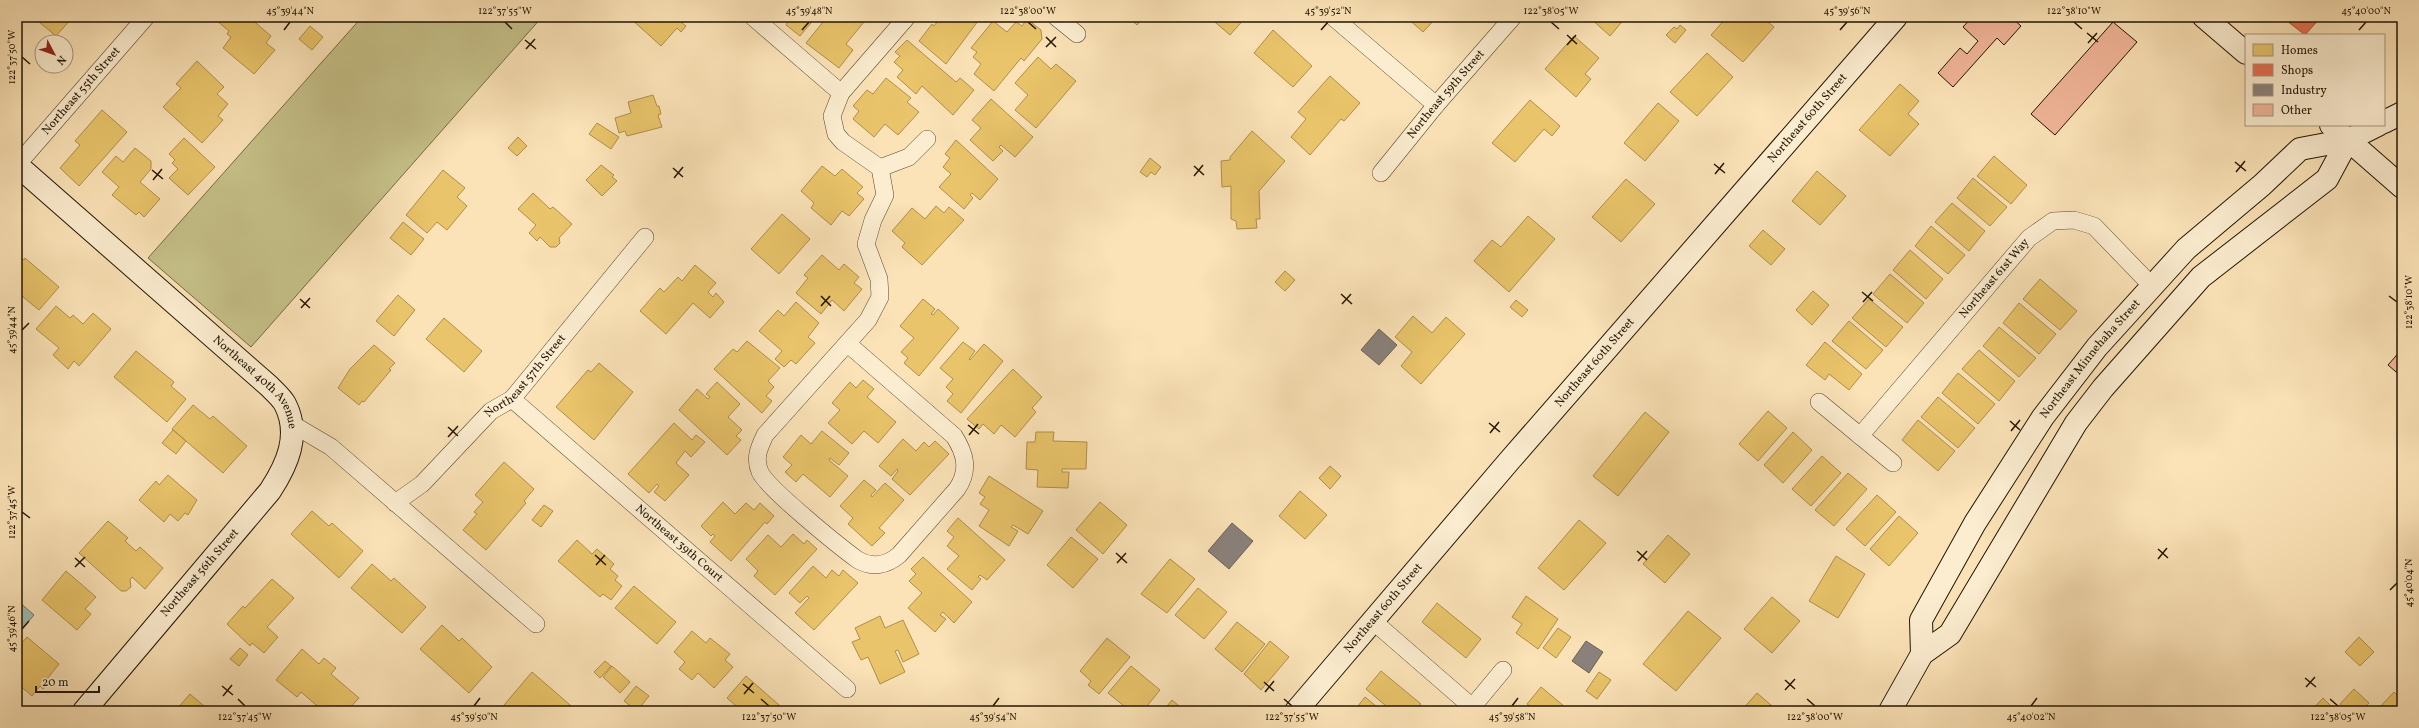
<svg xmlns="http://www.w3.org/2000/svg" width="2419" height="728" font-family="Vollkorn,serif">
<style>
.green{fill:#c6c189;stroke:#746a46}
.water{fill:#a0bdb6;stroke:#6e796e}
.homes{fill:#e9c46a;stroke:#ad8f4b}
.shops{fill:#e76f51;stroke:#ac5439}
.industry{fill:#8a817c;stroke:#6b6057}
.building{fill:#f1b598;stroke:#221402}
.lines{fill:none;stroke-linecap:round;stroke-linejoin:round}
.street-casing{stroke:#58482f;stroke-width:18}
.secondary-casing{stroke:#221402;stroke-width:24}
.street{stroke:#fcedd0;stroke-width:17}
.secondary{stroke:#fcedd0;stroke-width:22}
.ticks{fill:none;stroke:#221402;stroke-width:1.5}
.labels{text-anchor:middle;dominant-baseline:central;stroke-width:4;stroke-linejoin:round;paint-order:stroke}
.street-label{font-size:12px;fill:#221402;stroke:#fcedd0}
.neatline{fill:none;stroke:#221402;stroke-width:1.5}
.ticks-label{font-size:10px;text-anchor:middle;fill:#221402}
</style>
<rect width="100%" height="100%" fill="#fbe3b7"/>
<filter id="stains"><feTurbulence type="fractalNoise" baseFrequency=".005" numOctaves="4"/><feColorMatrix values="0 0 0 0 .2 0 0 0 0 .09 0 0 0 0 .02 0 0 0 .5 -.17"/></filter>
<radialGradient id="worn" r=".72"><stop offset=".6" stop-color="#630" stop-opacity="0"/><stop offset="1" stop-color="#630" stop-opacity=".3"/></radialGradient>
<path class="green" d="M362,17H542L251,347L148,258Z"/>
<path class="water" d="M17,600L34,615L23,628L17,624Z"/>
<path class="homes" d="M33,17H70L72,18L56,36Z
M219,17H249L271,36L266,43L275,50L254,74L223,48L231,37L227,34L229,31L216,20Z
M629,17H687L682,23L686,26L681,32L677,28L661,46Z
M790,17H816L800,36L786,25Z
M827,17H868L846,44L853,50L839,68L806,43Z
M941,17H981L946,64L919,41L932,24L934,26Z
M1128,17H1144L1137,25Z
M1209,17H1246L1230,35Z
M1406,17H1437L1423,32Z
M1589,17H1626L1610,36Z
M1727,17H1738L1741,20L1743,17H1762L1774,27L1743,62L1711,35Z
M1027,19L1041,30L1042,39L1024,61L1021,58L994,91L974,74L981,64L973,57L977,52L971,48L993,21L1007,32L1016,22L1022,26Z
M1680,25L1686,30L1675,43L1666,35L1674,27L1677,29Z
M310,26L323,37L312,50L299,39Z
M1273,30L1312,66L1293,87L1254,53Z
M1574,36L1599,58L1585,74L1591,79L1576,97L1545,69Z
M907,40L956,82L960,78L974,90L953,115L922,86L916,94L897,77L903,70L894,62L900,56L895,52Z
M1707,53L1733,77L1697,116L1670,92Z
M1038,57L1051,69L1056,64L1076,81L1036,128L1015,110L1028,95L1015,83Z
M197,61L224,87L217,94L228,104L218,116L223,120L202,143L163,107L181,88L176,84Z
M1330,76L1360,103L1344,121L1341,119L1310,155L1291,137L1306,119L1298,112Z
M886,78L911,98L907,102L919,112L898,135L885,124L874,137L853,119L859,111L853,106L867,90L873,94Z
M1900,84L1919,101L1908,114L1919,124L1890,156L1859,130Z
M653,95L657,106H659L661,114L658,115L662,127L627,136L625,131L619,133L615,118L631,113L628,102Z
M991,99L1033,137L1015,157L1001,145L999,147L1003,151L993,161L970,140L981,128L972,120Z
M1530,100L1560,126L1552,136L1544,129L1515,162L1492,143Z
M1658,103L1679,121L1645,161L1624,143Z
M102,110L127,132L79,186L60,168L80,145L75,141Z
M597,123L619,137L611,149L589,134Z
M1252,131L1285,161L1259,191L1260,219H1256L1257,228L1237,229L1236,221L1231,219V186L1222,187L1221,161L1230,160V157Z
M518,137L527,146L517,156L508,148Z
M184,138L215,167L188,195L169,178L178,169L172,163L175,160L169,154Z
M956,140L998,179L980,200L972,193L970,195L973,198L964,209L939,187L951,174L943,167L950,158L945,154Z
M135,148L151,161V169L140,182L160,199L144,217L139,212L136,215L112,195L119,187L102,172L116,156L123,162Z
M1994,156L2027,185L2011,204L1977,176Z
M1150,158L1161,167L1155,175L1151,172L1147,177L1140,172Z
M601,165L614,175L612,177L617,181L602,196L586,180Z
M822,166L835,176L842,169L863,187L857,193L864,199L849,216L842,211L831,225L811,208L814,203L801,191Z
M443,170L465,188L457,197L467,206L447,230L437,222L427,233L406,215Z
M1817,171L1846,196L1820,225L1792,201Z
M1973,178L2007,207L1990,226L1957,198Z
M1626,179L1655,204L1621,242L1592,217Z
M533,193L550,209L553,207L572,224L559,238L560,243L556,247H550L540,237L537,241L529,233L536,225L518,209Z
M1952,203L1985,231L1969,251L1935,222Z
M936,206L944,213L949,207L964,220L922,265L902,247L905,243L892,231L912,208L925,219Z
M782,214L810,239L779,274L751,249Z
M1528,216L1555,239L1509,292L1474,261L1492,240L1501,247Z
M403,222L424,239L411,255L390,238Z
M1931,226L1965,255L1948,274L1915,246Z
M1763,230L1785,249L1771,265L1749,246Z
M1910,250L1943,279L1926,299L1893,270Z
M17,254L24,260L25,258L59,287L39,310L17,292Z
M822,255L839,270L844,264L859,277L854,283L862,289L844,311L832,300L821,314L796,293L808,278L804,275Z
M695,265L716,283L708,292L713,297L716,293L724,302L710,318L693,303L666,334L640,311L660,288L664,292L678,277L682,281Z
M1285,271L1295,280L1285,291L1275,282Z
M1890,274L1924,303L1907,323L1873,294Z
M2040,279L2077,311L2060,330L2023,299Z
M1813,291L1829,305L1812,325L1796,310Z
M398,295L415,310L394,336L376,321Z
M923,299L935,309L931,314L933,315L938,309L959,328L919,376L904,363L908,358L901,352L914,338L900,326Z
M1869,299L1903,327L1886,347L1852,318Z
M1516,300L1528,310L1522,317L1510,307Z
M796,302L819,323L808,337L815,343L796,364L791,360L784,367L775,359L782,351L759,331L778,310L784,316Z
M2019,303L2056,334L2039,354L2003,323Z
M56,306L70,318L73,315L83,324L93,313L111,329L79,366L74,361L68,369L53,355L59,348L36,329Z
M1413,316L1432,333L1446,317L1465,334L1421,384L1401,366L1412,352L1395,337Z
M444,318L482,351L464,372L426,339Z
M1849,321L1883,350L1866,369L1832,341Z
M1999,327L2036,358L2019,377L1983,346Z
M747,341L780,368L768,381L774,387L766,396L772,401L762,413L714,369L733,349L737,352Z
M963,342L975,351L969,359L970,360L984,344L1003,361L961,413L947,401L953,394L946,387L953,379L940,368Z
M1825,342L1862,374L1849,390L1829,374L1825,380L1806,365Z
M374,345L395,363L389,369L391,370L364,402L362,401L359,405L338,388L350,369Z
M1979,350L2015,381L1999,401L1962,369Z
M136,351L174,382L171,386L186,399L167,422L114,377Z
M599,363L633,392L594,440L556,407L588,370L591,372Z
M1013,369L1042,397L1032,408L1036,412L1015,437L1001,425L994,434L983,424L979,429L967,419Z
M1958,373L1995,404L1978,424L1942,393Z
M863,380L874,389L867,397L896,422L878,443L864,431L852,444L828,423L840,410L832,403L850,382L856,388Z
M717,382L740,404L728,417L742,430L736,436L741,440L727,455L679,410L697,389L708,399L710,397L706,394Z
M1938,397L1975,428L1958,448L1921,417Z
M193,405L210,419L213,416L247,446L223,473L172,429Z
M1768,411L1787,428L1758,461L1739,444Z
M1645,412L1669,432L1618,496L1593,476Z
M1918,420L1955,451L1938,471L1902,440Z
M674,423L692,440L696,435L705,442L691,457L685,451L676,463L689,475L665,501L654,492L659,486L657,484L649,493L628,474Z
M173,430L186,441L176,454L162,443Z
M822,431L849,453L839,465L830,458L829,460L848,476L830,497L803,474L796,482L785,472L792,465L783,457L801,435L811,444Z
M1036,432H1054L1053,441L1087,442L1086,469H1062V472H1069L1068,488L1037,487L1038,470L1026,469L1027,442H1035Z
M1793,432L1812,450L1783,483L1764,465Z
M903,439L916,451L924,442L929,447L935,441L949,454L910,495L892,479L898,471L897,469L891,476L879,466Z
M1822,456L1841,473L1811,506L1792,489Z
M504,462L534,489L524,501L526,503L486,550L463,530L477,514L474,512L483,502L475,495Z
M1330,466L1341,476L1330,489L1319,478Z
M1848,473L1867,489L1834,526L1815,510Z
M168,475L197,500L188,515L185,513L178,521L170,514L164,522L139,500L156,481L159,485Z
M989,476L1043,511L1028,534L1013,525L1011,527L1018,531L1009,546L979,526L989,510L980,504L985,497L979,493Z
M864,480L876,490L871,495L872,497L885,483L904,500L879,528L885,533L872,546L848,524L853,518L840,506Z
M1300,491L1327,515L1305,539L1279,516Z
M1877,495L1896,512L1865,546L1846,529Z
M723,502L735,514L746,503L754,510L760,503L774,516L767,524L765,522L731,561L710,542L715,536L713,534L711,536L701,526Z
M1100,502L1127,525L1103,554L1076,530Z
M544,505L553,511L541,527L532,520Z
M312,511L329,526L332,523L363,551L339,578L291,534Z
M1899,516L1918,533L1889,566L1870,549Z
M958,518L1005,560L987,580L980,575L978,577L981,579L972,590L947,569L959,556L947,546L954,537L947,531Z
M1579,520L1606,543L1564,590L1538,568Z
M108,521L128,538L125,541L136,551L140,547L163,568L145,589L132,577L130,580L131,587L126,591H121L79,553Z
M793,534L804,544L807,540L817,549L775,595L754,576L758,571L746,559L768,535L781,547Z
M1668,535L1690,554L1665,583L1643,564Z
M1071,537L1098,559L1073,588L1047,565Z
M577,540L592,554L597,549L614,564L610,569L618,576L615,580L622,586L611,600L603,594L600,597L558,561Z
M1836,556L1865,574L1838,618L1809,601Z
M923,557L972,602L954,623L943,612L940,615L946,619L935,632L908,608L922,593L909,581L916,574L911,569Z
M1170,559L1195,579L1167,613L1141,594Z
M372,564L391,581L394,578L426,607L402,633L351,588Z
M813,566L826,578L832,570L839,576L843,570L858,583L814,630L795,613L809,598L807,596L800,603L789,593Z
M66,571L96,597L85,609L91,614L77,630L42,600Z
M272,579L294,598L267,627L278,637L264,653L252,643L250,646L227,624L243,606L245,608Z
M634,586L676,622L657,644L615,608Z
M1198,588L1227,612L1204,639L1175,615Z
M1526,596L1558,619L1538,649L1516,633L1522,624L1512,617Z
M1772,597L1800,621L1772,653L1744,629Z
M1437,603L1481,639L1466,658L1422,622Z
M1688,611L1721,638L1676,691L1643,664Z
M880,616L885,628L903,620L919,654L903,662L898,650L895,651L905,672L880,684L868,657L861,660L852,642L860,639L855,628Z
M1237,622L1265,644L1242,672L1215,649Z
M442,625L459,641L462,638L492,667L469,693L420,649Z
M1558,628L1571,637L1556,658L1543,648Z
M692,631L706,643L710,638L730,654L725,660L733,667L714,688L698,673L692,680L679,669L685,662L674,652Z
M27,637L59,664L47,679L50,681L43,689L40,686L32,696L17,683V648Z
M2359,637L2374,652L2360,666L2345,652Z
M1107,638L1130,657L1099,694L1088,685L1091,681L1080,671Z
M1270,641L1289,657L1261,690L1244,674Z
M240,648L248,655L239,666L230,659Z
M302,649L319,664L324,658L336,668L331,674L359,698L347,711H323L301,692L297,697L276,680Z
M605,661L611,666L600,678L594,672Z
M612,666L630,682L620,693L603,677Z
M1131,666L1160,690L1143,711H1130L1108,693Z
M1381,671L1421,704L1416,711H1392L1366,689Z
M532,672L577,711H499Z
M1599,672L1611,680L1597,699L1586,691Z
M746,676L786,711H742L727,698Z
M636,686L649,696L637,711L624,701Z
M1541,687L1570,711H1536L1527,704Z
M2354,689L2369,703L2362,711H2347L2340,704Z
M2394,692L2402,700V711H2376Z
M1757,693L1778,711H1741Z
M190,694L210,711H175Z
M1365,697L1382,711H1354Z
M2323,698L2334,709L2332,711H2311Z
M1172,700L1185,711H1163Z"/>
<path class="shops" d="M2282,17H2321L2305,35Z"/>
<path class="industry" d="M1379,329L1397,345L1379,365L1361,350Z
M1232,523L1253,541L1229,569L1208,551Z
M1586,641L1603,652L1589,673L1572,661Z"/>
<path class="building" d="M1972,17H2011L2021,26L2004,45L1997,38L1953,87L1938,73L1960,48L1967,54L1978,41L1963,27Z
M2113,22L2137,42L2055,135L2031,114Z
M2402,349V377L2388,365Z"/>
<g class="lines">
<defs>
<g id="street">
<path d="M753,17L841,93"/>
<path d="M1056,17L1077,34"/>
<path d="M1333,17L1436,105"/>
<path id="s1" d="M17,165L146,17"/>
<path d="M880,168L909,157L927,139"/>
<path id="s2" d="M1381,173L1436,105L1513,17"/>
<path d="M848,344L954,436C965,453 970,470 957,489L899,555C886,566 872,568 858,560C840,547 767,488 760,472C754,458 759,448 765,435L868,320L880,297L879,279L866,244L873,220L885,195L880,168L843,142L836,134L832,116L841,93L907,17"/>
<path id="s3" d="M512,399L847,689"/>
<path d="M1819,402L1893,463"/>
<path d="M292,424L331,447L536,624"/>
<path id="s4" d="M1860,436L2029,238L2053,221L2074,220L2094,226L2151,285"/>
<path id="s5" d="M395,503L422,484L491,411L512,399L645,237"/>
<path d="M1373,621L1472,707"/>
<path d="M1469,711L1503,670"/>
</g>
<g id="secondary">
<path d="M2204,17L2246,53"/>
<path d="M2384,122L2402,113"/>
<path d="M2331,125L2402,187"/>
<path id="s6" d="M17,165L269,386C274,391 282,398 285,404C301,435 287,465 270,491L84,711"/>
<path id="s7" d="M1922,654L1921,620L1975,523L2043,417L2097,347L2186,249L2262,185L2300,149L2348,140L2378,125"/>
<path id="s8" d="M1296,711L1510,460L1896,17"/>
<path d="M1890,711L1922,654L1950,634L2076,423L2103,388L2201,277L2327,179L2348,140"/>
</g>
</defs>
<use href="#street" class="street-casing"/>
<use href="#secondary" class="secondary-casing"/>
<use href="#street" class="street"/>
<use href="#secondary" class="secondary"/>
</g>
<path class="ticks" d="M505,22L512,29M1028,22L1036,29M1551,22L1559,29M2074,22L2082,29M284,30L290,22M802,30L809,22M1321,30L1328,22M1840,30L1847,22M2359,30L2366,22M2087,33L2098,42M1567,35L1577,44M1046,37L1056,47M525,40L536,49M2088,43L2097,33M1567,45L1576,35M1046,47L1056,37M526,49L535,39M22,57L30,64M2235,162L2246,171M1714,164L1725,173M1194,166L1204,175M673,168L683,177M152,170L163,179M2236,172L2245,161M1715,174L1724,163M1194,176L1203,165M674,178L683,167M153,180L162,169M1862,292L1873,301M1341,294L1352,304M821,296L831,306M2389,296L2397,302M300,299L310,308M1863,302L1872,292M1342,304L1351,294M821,306L830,296M301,308L310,298M22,330L29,323M2010,421L2020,430M1489,423L1500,432M968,425L979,434M448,427L458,436M2011,431L2020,420M1490,433L1499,422M969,435L978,424M448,437L458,426M22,512L30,518M2158,549L2168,558M1637,551L1647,560M1116,553L1127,563M595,555L606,565M75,558L85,567M2158,559L2167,548M1638,561L1647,551M1117,563L1126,553M596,565L605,555M75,567L85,557M2390,590L2397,583M22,629L29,621M2305,678L2316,687M1785,680L1795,689M1264,682L1274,691M743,684L754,693M222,686L233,695M2306,687L2315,677M1785,690L1795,679M1265,692L1274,681M744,694L753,683M223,696L232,685M238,699L245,706M761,699L769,706M1284,699L1292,706M1807,699L1815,706M2330,699L2338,706M474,706L480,698M993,706L999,698M1512,706L1518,698M2031,706L2037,698"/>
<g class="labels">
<g class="street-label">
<text stroke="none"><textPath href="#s1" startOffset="98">Northeast 55th Street</textPath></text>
<text stroke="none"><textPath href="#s2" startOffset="102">Northeast 59th Street</textPath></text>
<text stroke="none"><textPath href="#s8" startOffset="783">Northeast 60th Street</textPath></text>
<text stroke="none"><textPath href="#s4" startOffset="207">Northeast 61st Way</textPath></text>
<text stroke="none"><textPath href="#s7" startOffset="346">Northeast Minnehaha Street</textPath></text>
<text stroke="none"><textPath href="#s8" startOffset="459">Northeast 60th Street</textPath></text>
<text stroke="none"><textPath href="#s5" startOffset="183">Northeast 57th Street</textPath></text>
<text stroke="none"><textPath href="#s6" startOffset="324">Northeast 40th Avenue</textPath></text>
<text stroke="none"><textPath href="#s3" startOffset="221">Northeast 39th Court</textPath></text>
<text transform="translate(200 573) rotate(-49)">Northeast 56th Street</text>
<text stroke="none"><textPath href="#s8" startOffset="135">Northeast 60th Street</textPath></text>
</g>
</g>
<rect width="2419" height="728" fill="none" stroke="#fbe3b7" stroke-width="44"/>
<rect x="2245" y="34" width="140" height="92" fill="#fcedd0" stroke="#a5967e"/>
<rect x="2253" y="44" width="20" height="12" fill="#e9c46a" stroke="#a5967e"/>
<text x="2281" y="54" font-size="12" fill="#221402">Homes</text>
<rect x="2253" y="64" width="20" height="12" fill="#e76f51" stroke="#a5967e"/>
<text x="2281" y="74" font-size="12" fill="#221402">Shops</text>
<rect x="2253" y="84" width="20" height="12" fill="#8a817c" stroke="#a5967e"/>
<text x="2281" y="94" font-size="12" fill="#221402">Industry</text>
<rect x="2253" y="104" width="20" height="12" fill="#f1b598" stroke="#a5967e"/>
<text x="2281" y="114" font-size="12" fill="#221402">Other</text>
<g transform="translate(54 54) rotate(131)"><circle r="19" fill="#fcedd0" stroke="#a5967e"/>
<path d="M0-3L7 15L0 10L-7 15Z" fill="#8f2418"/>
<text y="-6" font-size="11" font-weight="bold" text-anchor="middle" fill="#221402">N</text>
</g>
<path d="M36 686v6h63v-6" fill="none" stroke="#221402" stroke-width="2"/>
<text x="42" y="686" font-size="12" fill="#221402" stroke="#fcedd0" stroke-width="3" paint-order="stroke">20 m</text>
<rect x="22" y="22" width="2375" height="684" class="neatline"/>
<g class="ticks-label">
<text x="290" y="14">45°39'44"N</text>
<text x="505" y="14">122°37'55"W</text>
<text x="809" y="14">45°39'48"N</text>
<text x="1028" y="14">122°38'00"W</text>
<text x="1328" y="14">45°39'52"N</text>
<text x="1551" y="14">122°38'05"W</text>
<text x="1847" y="14">45°39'56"N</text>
<text x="2074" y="14">122°38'10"W</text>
<text x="2366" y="14">45°40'00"N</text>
<text transform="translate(11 57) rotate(-90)" y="4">122°37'50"W</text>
<text transform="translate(2408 302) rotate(-90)" y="4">122°38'10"W</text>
<text transform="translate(11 330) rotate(-90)" y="4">45°39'44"N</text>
<text transform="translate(11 512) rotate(-90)" y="4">122°37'45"W</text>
<text transform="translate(2408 583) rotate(-90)" y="4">45°40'04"N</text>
<text transform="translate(11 629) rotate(-90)" y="4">45°39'46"N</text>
<text x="245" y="720">122°37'45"W</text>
<text x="474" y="720">45°39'50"N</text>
<text x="769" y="720">122°37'50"W</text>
<text x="993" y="720">45°39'54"N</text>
<text x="1292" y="720">122°37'55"W</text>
<text x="1512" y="720">45°39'58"N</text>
<text x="1815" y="720">122°38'00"W</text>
<text x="2031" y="720">45°40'02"N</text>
<text x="2338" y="720">122°38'05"W</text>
</g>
<rect width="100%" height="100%" filter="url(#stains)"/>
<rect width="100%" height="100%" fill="url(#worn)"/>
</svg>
